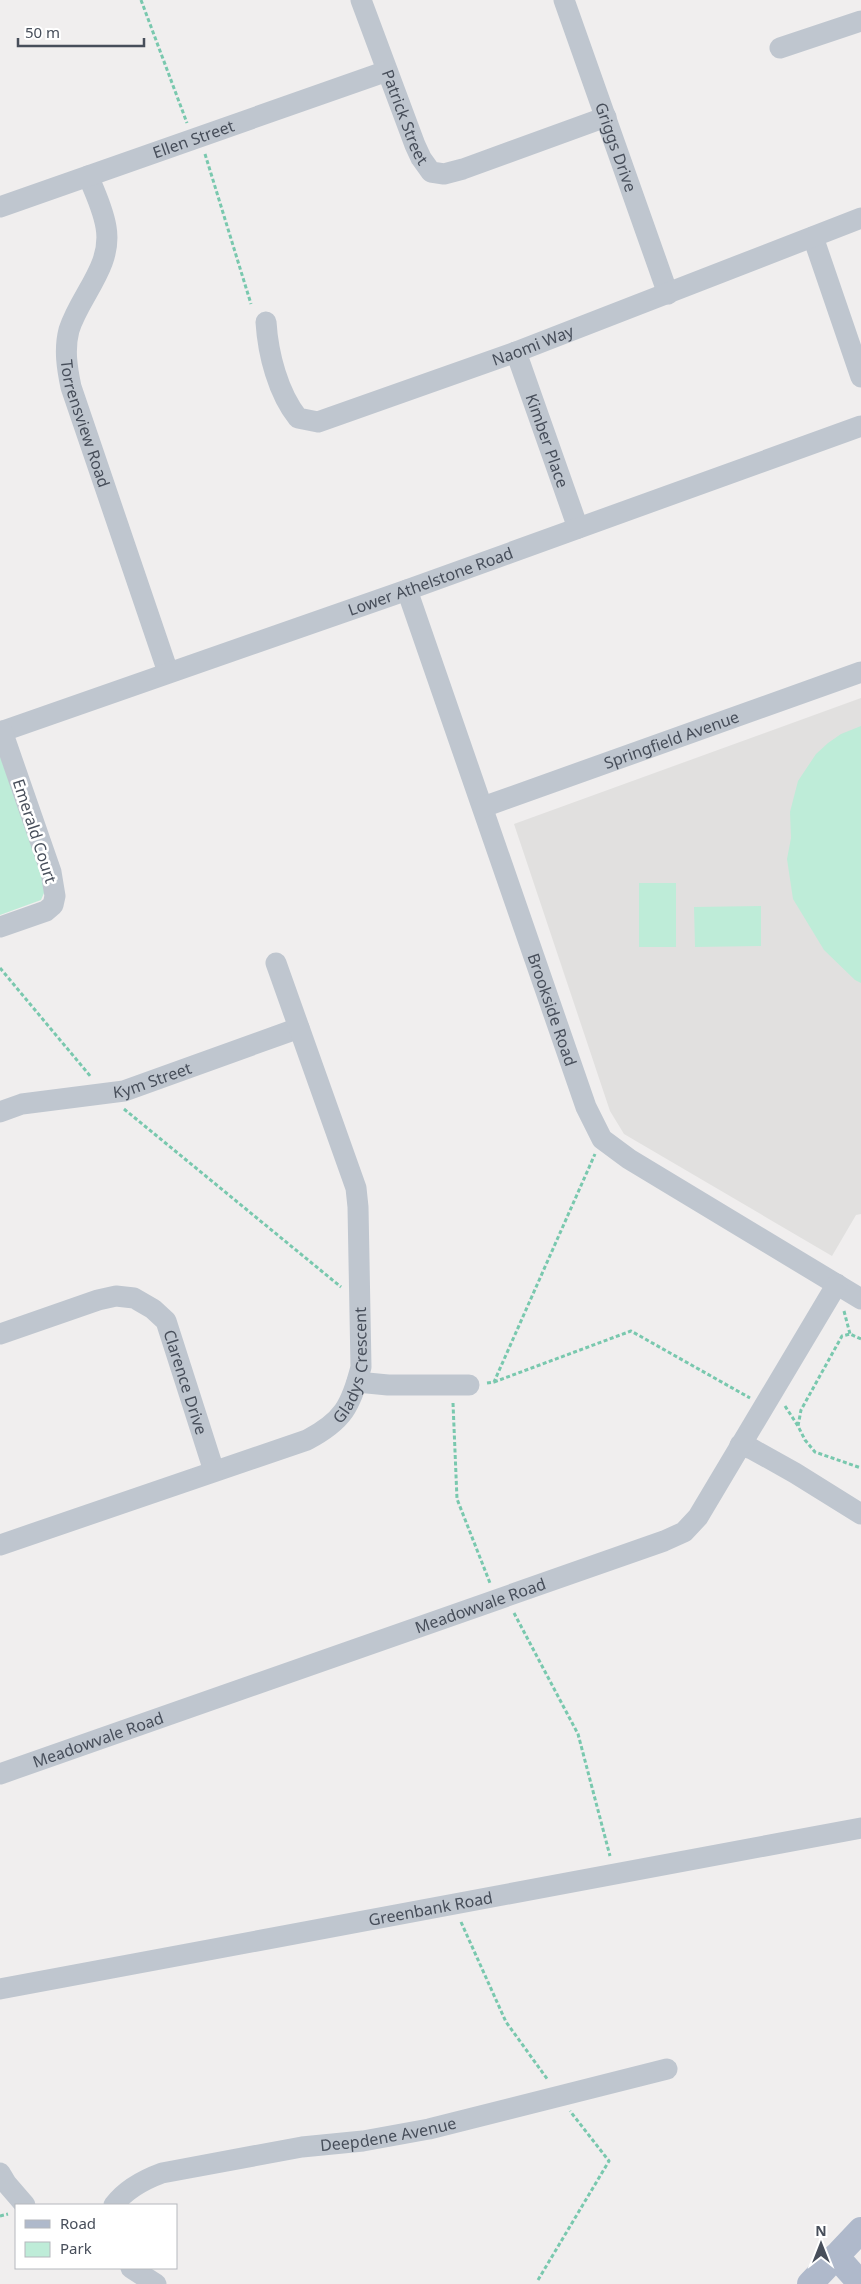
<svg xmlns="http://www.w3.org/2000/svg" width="861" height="2284" font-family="'Noto Sans',sans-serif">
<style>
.education{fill:#e1e0df}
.green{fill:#beecd8}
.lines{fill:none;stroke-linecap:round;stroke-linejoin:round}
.path{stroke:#79c8ae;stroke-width:3;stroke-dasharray:4 2.5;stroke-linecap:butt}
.minor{stroke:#bfc6cf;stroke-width:21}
.major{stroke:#afb9cb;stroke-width:26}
.labels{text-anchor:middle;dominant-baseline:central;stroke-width:5;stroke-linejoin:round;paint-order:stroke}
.street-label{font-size:16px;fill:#474e5a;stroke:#fff}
</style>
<rect width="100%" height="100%" fill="#f0eeee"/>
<path class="education" d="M861,698V1214L856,1215L832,1256L624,1134L610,1111L514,824Z"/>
<path class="green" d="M861,726V983L855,980L824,950L793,899L787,859L791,838L790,812L798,781L816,754L828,743L841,734Z
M0,756L47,886L41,900L0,915Z
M639,883H676V947H639Z
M761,906V946L695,947L694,907Z"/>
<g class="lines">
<path class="path" d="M141,0L187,123
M205,154L251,304
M0,968L91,1077
M124,1109L341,1287
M844,1311L850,1334
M861,1339L850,1334L842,1336L801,1410L798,1426L805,1440L815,1452L861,1468
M494,1382L631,1331L750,1398
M487,1383L494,1382L595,1154
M453,1403L457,1499L490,1583
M785,1406L798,1426
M514,1613L578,1734L610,1856
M461,1922L506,2022L548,2080
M0,2216L8,2214
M538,2280L609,2161L570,2111"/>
<g class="minor">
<path id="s1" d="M361,0L415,145L421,158L431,172L444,174L463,169L606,117"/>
<path id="s2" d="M564,0L668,294"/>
<path d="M780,48L861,21"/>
<path id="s3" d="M88,176C95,192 103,209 106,227C113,266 80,295 69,330C64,349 67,368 71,387L168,672"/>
<path id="s4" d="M0,207L387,71"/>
<path d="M813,237L861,377"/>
<path id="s5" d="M266,322C268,354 278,393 298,418L318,422L516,352L861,218"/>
<path id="s6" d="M516,352L578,528"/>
<path id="s7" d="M407,590L586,1107L602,1139L629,1159L861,1299"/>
<path id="s8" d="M0,732L407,590L861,426"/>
<path id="s9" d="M483,807L861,672"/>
<path d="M0,927L46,911L53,905L55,896L51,872L2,731"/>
<path id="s10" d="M0,1112L22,1104L124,1091L299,1028"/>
<path id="s11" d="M0,1334L98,1300L116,1296L134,1298L153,1309L166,1321L214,1471"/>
<path d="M357,1382L388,1385H469"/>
<path d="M740,1445L752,1449L795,1473L861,1514"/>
<path id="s12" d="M0,1545L307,1440C343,1421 351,1406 361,1367L358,1207L356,1188L276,963"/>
<path id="s13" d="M0,1774L664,1541L684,1532L698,1517L837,1284"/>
<path id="s14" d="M0,1989L861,1828"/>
<path d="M0,2173L6,2183L25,2205"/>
<path id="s15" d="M114,2205C126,2189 143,2180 162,2173L302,2147L363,2141L429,2129L667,2069"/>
<path d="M131,2268L156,2284"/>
</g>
<path class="major" d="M836,2256L861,2284
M810,2284L861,2230"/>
</g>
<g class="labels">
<g class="street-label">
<text stroke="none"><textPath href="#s1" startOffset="125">Patrick Street</textPath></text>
<text stroke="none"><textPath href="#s4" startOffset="205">Ellen Street</textPath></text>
<text stroke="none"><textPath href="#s2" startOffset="156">Griggs Drive</textPath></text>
<text stroke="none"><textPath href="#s5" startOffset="351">Naomi Way</textPath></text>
<text stroke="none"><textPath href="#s3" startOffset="262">Torrensview Road</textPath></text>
<text stroke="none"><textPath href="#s6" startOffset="94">Kimber Place</textPath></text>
<text stroke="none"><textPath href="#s8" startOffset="456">Lower Athelstone Road</textPath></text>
<text stroke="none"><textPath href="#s9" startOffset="200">Springfield Avenue</textPath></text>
<text transform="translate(35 831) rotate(72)">Emerald Court</text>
<text stroke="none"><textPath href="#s7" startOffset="444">Brookside Road</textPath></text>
<text stroke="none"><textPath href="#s10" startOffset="156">Kym Street</textPath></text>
<text stroke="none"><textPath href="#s12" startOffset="419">Gladys Crescent</textPath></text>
<text stroke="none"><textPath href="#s11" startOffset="244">Clarence Drive</textPath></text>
<text stroke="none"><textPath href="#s13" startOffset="509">Meadowvale Road</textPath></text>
<text stroke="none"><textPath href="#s13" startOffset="104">Meadowvale Road</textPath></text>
<text stroke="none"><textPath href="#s14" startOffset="438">Greenbank Road</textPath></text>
<text stroke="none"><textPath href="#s15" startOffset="288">Deepdene Avenue</textPath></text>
</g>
</g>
<rect x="15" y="2204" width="162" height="65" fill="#ffffff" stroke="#b5b8bd"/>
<rect x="25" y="2220" width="25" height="8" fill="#afb9cb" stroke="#b5b8bd"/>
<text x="60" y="2229" font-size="15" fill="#474e5a">Road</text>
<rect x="25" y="2242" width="25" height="15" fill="#beecd8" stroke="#b5b8bd"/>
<text x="60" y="2254" font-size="15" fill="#474e5a">Park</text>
<g transform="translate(821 2244)" stroke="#ffffff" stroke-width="4" paint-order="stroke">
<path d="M0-4L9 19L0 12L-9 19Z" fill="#474e5a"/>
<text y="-8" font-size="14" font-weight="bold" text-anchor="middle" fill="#474e5a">N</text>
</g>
<path d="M18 38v8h126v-8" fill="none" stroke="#474e5a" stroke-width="2.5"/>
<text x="25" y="38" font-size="15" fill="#474e5a" stroke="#ffffff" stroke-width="4" paint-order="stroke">50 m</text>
</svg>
